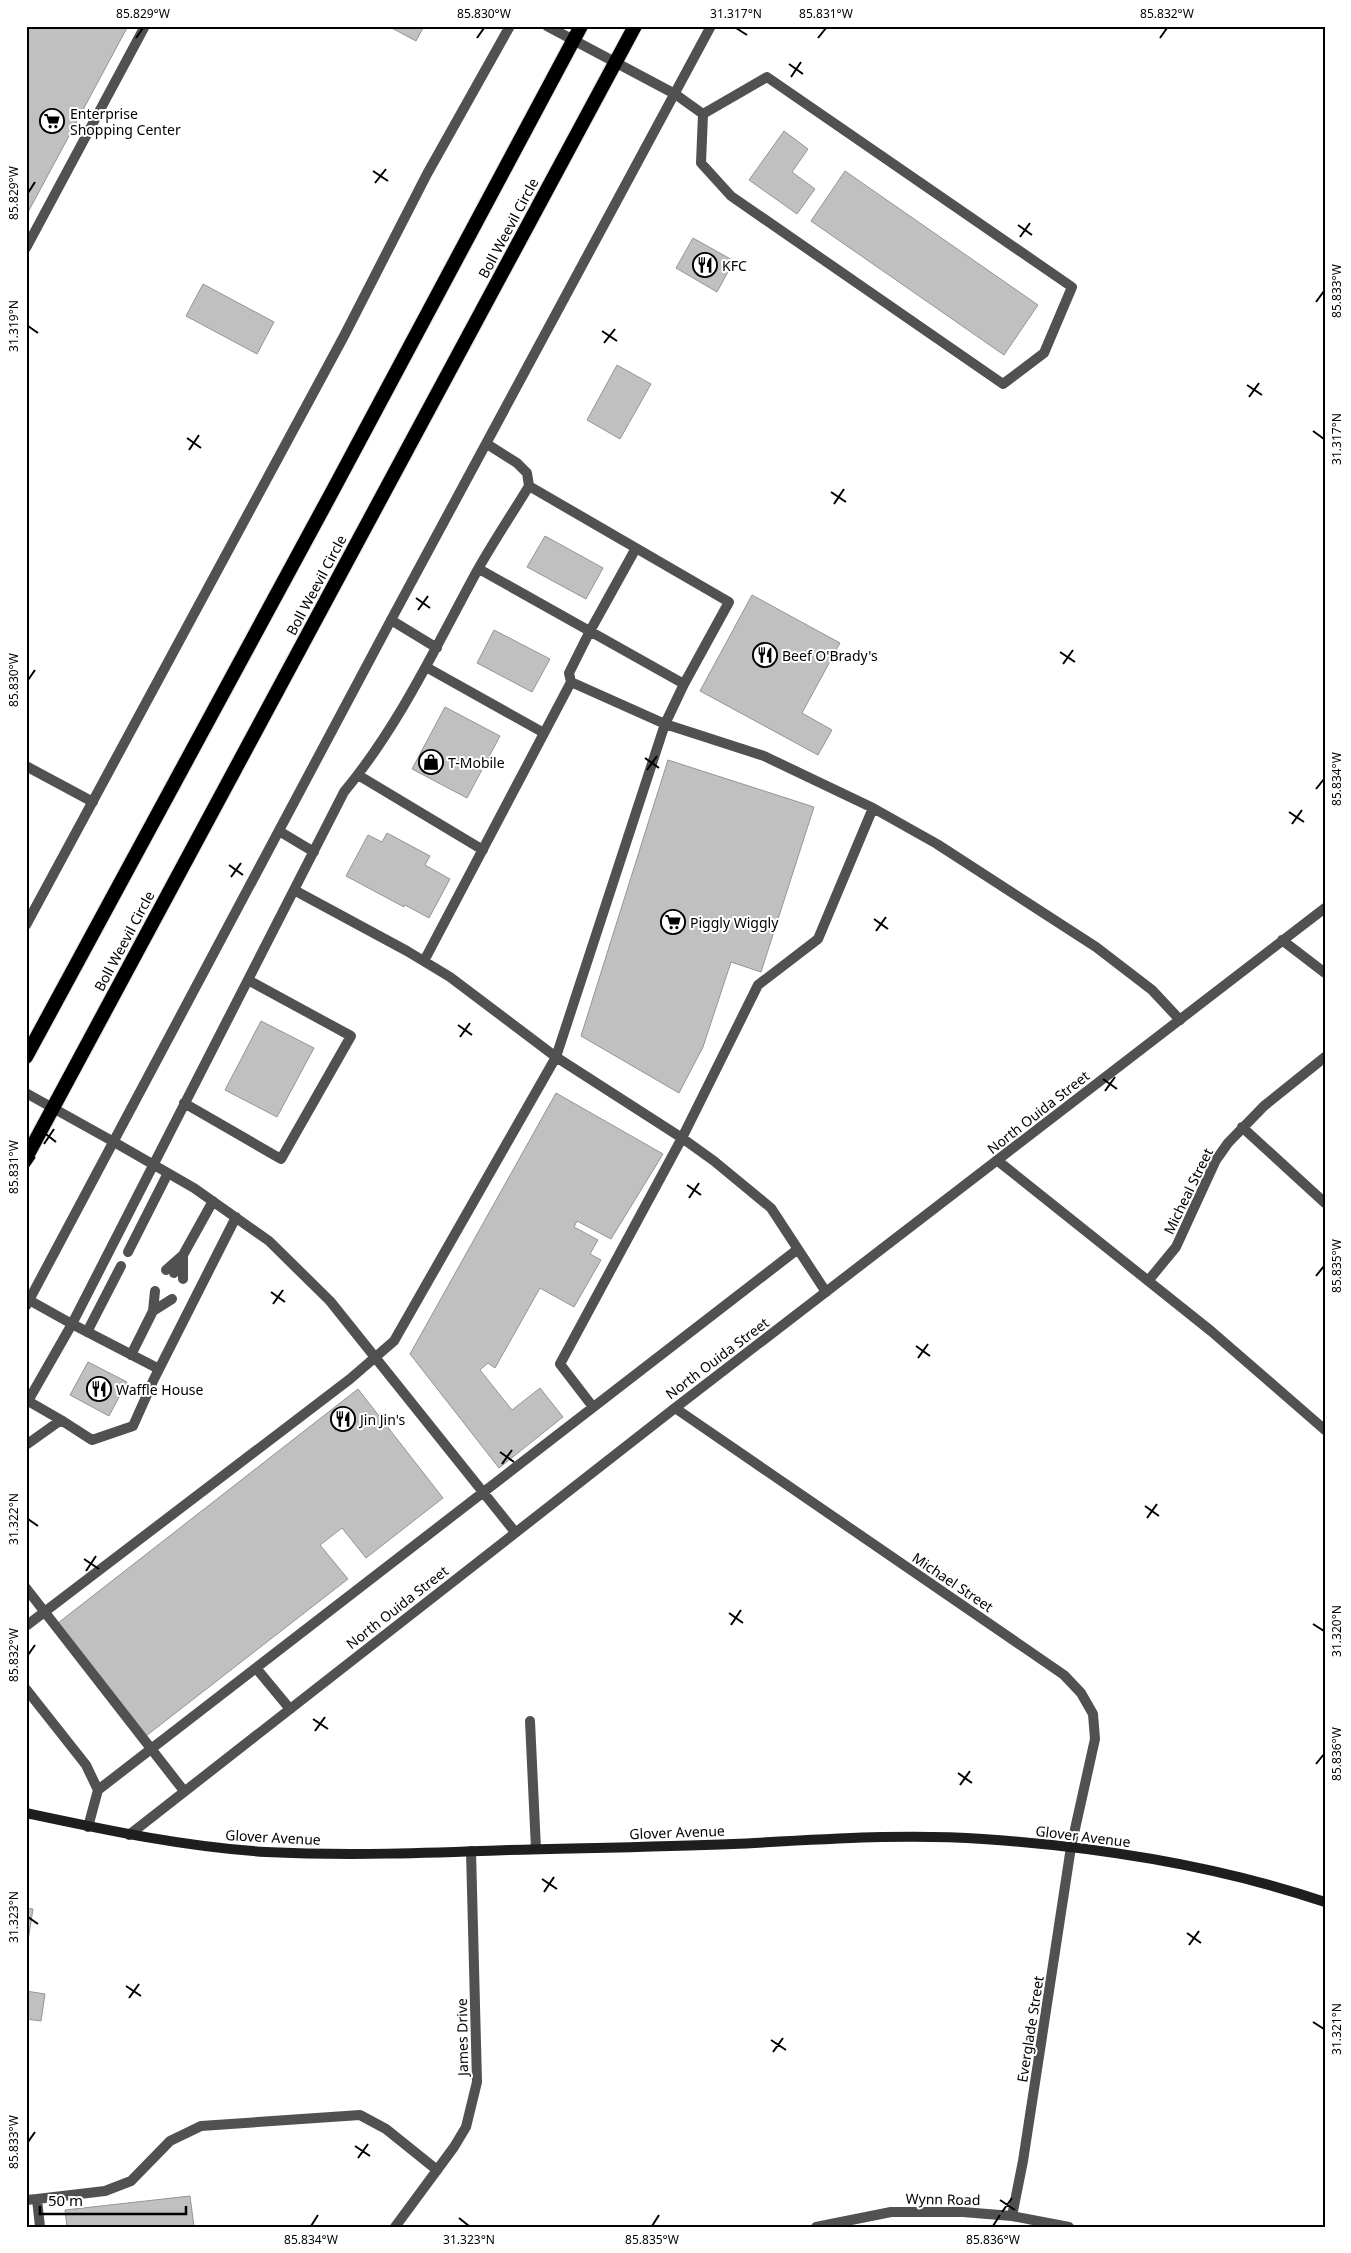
<svg xmlns="http://www.w3.org/2000/svg" width="1351" height="2253" font-family="'Noto Sans',sans-serif">
<style>
.building{fill:#c0c0c0;stroke:#959595}
.lines{fill:none;stroke-linecap:round;stroke-linejoin:round}
.trunk-casing{stroke:#dbdbdb;stroke-width:16}
.service{stroke:#515151;stroke-width:10}
.minor{stroke:#515151;stroke-width:10}
.secondary{stroke:#1e1e1e;stroke-width:10}
.trunk{stroke:#000;stroke-width:14}
.ticks{fill:none;stroke:#000;stroke-width:2}
.labels{text-anchor:middle;dominant-baseline:central;stroke-width:4;stroke-linejoin:round;paint-order:stroke}
.poi-label{font-size:14px;fill:#000;stroke:#fff;text-anchor:start}
.street-label{font-size:14px;fill:#000;stroke:#fff}
.neatline{fill:none;stroke:#000;stroke-width:2}
.ticks-label{font-size:12px;text-anchor:middle;fill:#000}
</style>
<rect width="100%" height="100%" fill="#fff"/>
<path class="building" d="M26,26H128L26,216Z
M388,26H424L416,41Z
M784,131L808,149L792,172L815,189L797,214L749,180Z
M845,171L1038,305L1004,355L811,221Z
M693,238L734,261L717,292L676,268Z
M203,284L274,322L257,354L186,316Z
M617,365L651,384L620,439L587,420Z
M545,536L603,568L586,599L527,567Z
M752,595L840,643L802,713L832,730L818,755L700,691Z
M494,630L550,659L532,692L477,663Z
M445,707L500,736L467,798L412,769Z
M668,760L814,807L761,972L731,962L703,1047L679,1093L581,1036Z
M387,833L430,856L425,865L450,879L429,918L405,905L404,907L346,876L368,835L382,842Z
M261,1021L314,1048L277,1117L225,1090Z
M556,1093L663,1154L611,1239L577,1221L574,1227L598,1240L590,1254L601,1260L574,1307L540,1288L495,1368L488,1363L480,1370L512,1410L540,1388L563,1417L499,1468L410,1354Z
M88,1362L127,1382L109,1416L70,1395Z
M358,1389L443,1498L366,1558L342,1528L320,1545L348,1579L146,1736L58,1623Z
M26,1908L33,1909L26,1953Z
M26,1991L45,1994L41,2021L26,2019Z
M190,2196L194,2227H67L65,2210Z"/>
<g class="lines">
<defs>
<path id="trunk" d="M26,1057L332,492L581,26
M26,1158L635,26"/>
</defs>
<use href="#trunk" class="trunk-casing"/>
<path class="service" d="M675,94L703,114L701,163L731,196L1003,384L1044,353L1072,287L767,77L703,114
M26,248L145,26
M636,548L590,631L569,673L571,682L665,724L764,756L873,808L937,844L1096,947L1152,990L1180,1020
M479,569L684,684
M391,620L437,648
M426,667L544,733
M26,766L93,802
M358,775L483,850
M279,831L314,852
M294,890L407,951L450,977L556,1057L682,1138L714,1161L771,1208L826,1292
M424,961L571,682
M184,1103L281,1159L351,1036L248,980
M114,1142L194,1188L269,1241L330,1301L515,1532
M128,1252L168,1173
M166,1270L183,1255
M174,1273L181,1258
M183,1279V1255L213,1201
M29,1300L72,1324L344,792C399,726 436,646 477,571C493,542 512,514 529,486L527,473L517,463L487,444
M153,1311L155,1291
M87,1332L121,1266
M131,1355L153,1311L172,1299
M593,1407L560,1364L682,1138L758,985L818,939L873,808
M61,1420L28,1401L72,1324L159,1369
M26,1445L61,1420L92,1440L133,1426L154,1379L236,1217
M26,1588L184,1791
M26,1626L350,1379L394,1341L556,1057L665,724L684,684L729,602L529,486
M256,1668L290,1709
M26,1689L86,1765L98,1790L88,1827
M530,1721L536,1849
M98,1790L798,1249
M37,2199L105,2191L131,2181L170,2141L201,2126L360,2115L386,2129L437,2170
M26,2200L37,2199L40,2227"/>
<path class="minor" d="M547,26L675,94
M26,925L344,336L427,174L510,26
M1282,940L1325,973
M26,1093L114,1142
M1242,1127L1325,1203
M998,1161L1211,1331L1325,1430
M1148,1281L1176,1247L1216,1160L1228,1143L1264,1106L1325,1057
M26,1306L391,620L711,26
M675,1408L1064,1675L1081,1693L1093,1714L1095,1739L1071,1847L1023,2161L1012,2216
M129,1835L675,1408L1325,908
M395,2227L454,2147L466,2127L477,2082L471,1851
M816,2227L891,2212H963L1012,2216L1069,2227"/>
<path class="secondary" d="M26,1813C106,1830 184,1847 266,1852C347,1856 429,1853 509,1850C584,1848 659,1847 733,1844C816,1840 900,1833 983,1839C1099,1847 1215,1865 1325,1902"/>
<use href="#trunk" class="trunk"/>
</g>
<path class="ticks" d="M736,28L747,35M136,38L143,28M477,38L484,28M818,38L826,28M1160,38L1167,28M789,64L803,74M791,77L801,62M373,171L388,181M375,183L386,169M28,193L35,182M1018,225L1032,235M1020,237L1030,223M1316,302L1324,291M28,326L38,333M602,331L617,341M604,343L615,329M1247,385L1262,395M1249,397L1259,383M1313,431L1324,439M187,438L201,448M189,450L199,435M831,492L846,502M834,504L844,489M416,598L430,608M418,610L428,596M1060,652L1075,662M1063,664L1073,650M28,680L35,670M645,758L659,768M647,770L657,756M1316,789L1324,779M1289,812L1304,822M1292,824L1302,810M229,865L243,875M231,877L241,863M874,919L888,929M876,931L886,917M458,1025L472,1035M460,1037L470,1023M1103,1079L1117,1089M1105,1091L1115,1077M42,1131L56,1142M44,1144L54,1129M28,1167L35,1157M687,1185L701,1195M689,1198L699,1183M1316,1276L1324,1266M271,1292L285,1302M273,1304L283,1290M916,1346L930,1356M918,1358L928,1344M500,1452L514,1462M502,1464L512,1450M1145,1506L1159,1516M1147,1518L1157,1504M28,1519L38,1526M84,1559L99,1569M86,1571L96,1556M729,1613L743,1623M1313,1624L1324,1631M731,1625L741,1610M28,1655L35,1645M313,1719L328,1729M315,1731L325,1717M1316,1764L1324,1754M958,1773L972,1783M960,1785L970,1771M542,1879L557,1889M544,1892L554,1877M28,1917L38,1924M1187,1933L1201,1943M1189,1945L1199,1931M126,1986L141,1996M129,1998L139,1984M1313,2022L1324,2029M771,2040L786,2050M773,2052L783,2038M28,2142L35,2132M355,2146L370,2156M358,2158L368,2144M1000,2200L1015,2210M1002,2212L1012,2198M459,2218L469,2226M311,2226L318,2215M652,2226L659,2215M993,2226L1000,2215"/>
<defs>
<symbol id="supermarket-ring" viewBox="-11 -11 22 22"><circle r="9.5" fill="#fff" stroke="#000" stroke-width="1.5"/><path d="M-6-5.5h2.5l.6 2H6L4.5 2H-2.5L-4.4-4H-6ZM-1.5 3.2a1.3 1.3 0 1 0 .1 0ZM3 3.2a1.3 1.3 0 1 0 .1 0Z" fill="#000"/></symbol>
<symbol id="restaurant-ring" viewBox="-11 -11 22 22"><circle r="9.5" fill="#fff" stroke="#000" stroke-width="1.5"/><path d="M-5-6h1v4h1v-4h1v4h1v-4h1v5L-1.5 .5V6h-2V.5L-5-1ZM5-6V6H3V1.5H1.5Q1.5-4 5-6Z" fill="#000"/></symbol>
<symbol id="shop-ring" viewBox="-11 -11 22 22"><circle r="9.5" fill="#fff" stroke="#000" stroke-width="1.5"/><path d="M-5-2.5h2.3a2.7 3.5 0 0 1 5.4 0H5L5.5 6h-11ZM-1.5-2.5h3a1.5 2.3 0 0 0-3 0Z" fill="#000"/></symbol>
</defs>
<g fill-rule="evenodd">
<use href="#supermarket-ring" x="38" y="107" width="28" height="28"/>
<use href="#restaurant-ring" x="691" y="251" width="28" height="28"/>
<use href="#restaurant-ring" x="751" y="641" width="28" height="28"/>
<use href="#shop-ring" x="417" y="748" width="28" height="28"/>
<use href="#supermarket-ring" x="659" y="908" width="28" height="28"/>
<use href="#restaurant-ring" x="85" y="1375" width="28" height="28"/>
<use href="#restaurant-ring" x="329" y="1405" width="28" height="28"/>
</g>
<g class="labels">
<g class="poi-label">
<text x="70" y="113">Enterprise<tspan x="70" dy="16">Shopping Center</tspan></text>
<text x="722" y="265">KFC</text>
<text x="782" y="655">Beef O'Brady's</text>
<text x="448" y="762">T-Mobile</text>
<text x="690" y="922">Piggly Wiggly</text>
<text x="116" y="1389">Waffle House</text>
<text x="360" y="1419">Jin Jin's</text>
</g>
<g class="street-label">
<text transform="translate(508 228) rotate(-62)">Boll Weevil Circle</text>
<text transform="translate(316 585) rotate(-62)">Boll Weevil Circle</text>
<text transform="translate(124 941) rotate(-62)">Boll Weevil Circle</text>
<text transform="translate(1038 1112) rotate(-38)">North Ouida Street</text>
<text transform="translate(1188 1191) rotate(-64)">Micheal Street</text>
<text transform="translate(717 1358) rotate(-37)">North Ouida Street</text>
<text transform="translate(953 1582) rotate(34)">Michael Street</text>
<text transform="translate(397 1607) rotate(-38)">North Ouida Street</text>
<text transform="translate(677 1832) rotate(-2)">Glover Avenue</text>
<text transform="translate(1083 1836) rotate(7)">Glover Avenue</text>
<text transform="translate(273 1837) rotate(3)">Glover Avenue</text>
<text transform="translate(1030 2029) rotate(-81)">Everglade Street</text>
<text transform="translate(462 2037) rotate(-91)">James Drive</text>
<text transform="translate(943 2199) rotate(1)">Wynn Road</text>
</g>
</g>
<rect width="1351" height="2253" fill="none" stroke="#ffffff" stroke-width="55"/>
<path d="M40 2206v8h146v-8" fill="none" stroke="#000000" stroke-width="2.5"/>
<text x="48" y="2206" font-size="15" fill="#000000" stroke="#ffffff" stroke-width="4" paint-order="stroke">50 m</text>
<rect x="28" y="28" width="1296" height="2198" class="neatline"/>
<g class="ticks-label">
<text x="143" y="18">85.829°W</text>
<text x="484" y="18">85.830°W</text>
<text x="736" y="18">31.317°N</text>
<text x="826" y="18">85.831°W</text>
<text x="1167" y="18">85.832°W</text>
<text transform="translate(14 193) rotate(-90)" y="4">85.829°W</text>
<text transform="translate(1337 291) rotate(-90)" y="4">85.833°W</text>
<text transform="translate(14 326) rotate(-90)" y="4">31.319°N</text>
<text transform="translate(1337 439) rotate(-90)" y="4">31.317°N</text>
<text transform="translate(14 680) rotate(-90)" y="4">85.830°W</text>
<text transform="translate(1337 779) rotate(-90)" y="4">85.834°W</text>
<text transform="translate(14 1167) rotate(-90)" y="4">85.831°W</text>
<text transform="translate(1337 1266) rotate(-90)" y="4">85.835°W</text>
<text transform="translate(14 1519) rotate(-90)" y="4">31.322°N</text>
<text transform="translate(1337 1631) rotate(-90)" y="4">31.320°N</text>
<text transform="translate(14 1655) rotate(-90)" y="4">85.832°W</text>
<text transform="translate(1337 1754) rotate(-90)" y="4">85.836°W</text>
<text transform="translate(14 1917) rotate(-90)" y="4">31.323°N</text>
<text transform="translate(1337 2029) rotate(-90)" y="4">31.321°N</text>
<text transform="translate(14 2142) rotate(-90)" y="4">85.833°W</text>
<text x="311" y="2244">85.834°W</text>
<text x="469" y="2244">31.323°N</text>
<text x="652" y="2244">85.835°W</text>
<text x="993" y="2244">85.836°W</text>
</g>
</svg>
